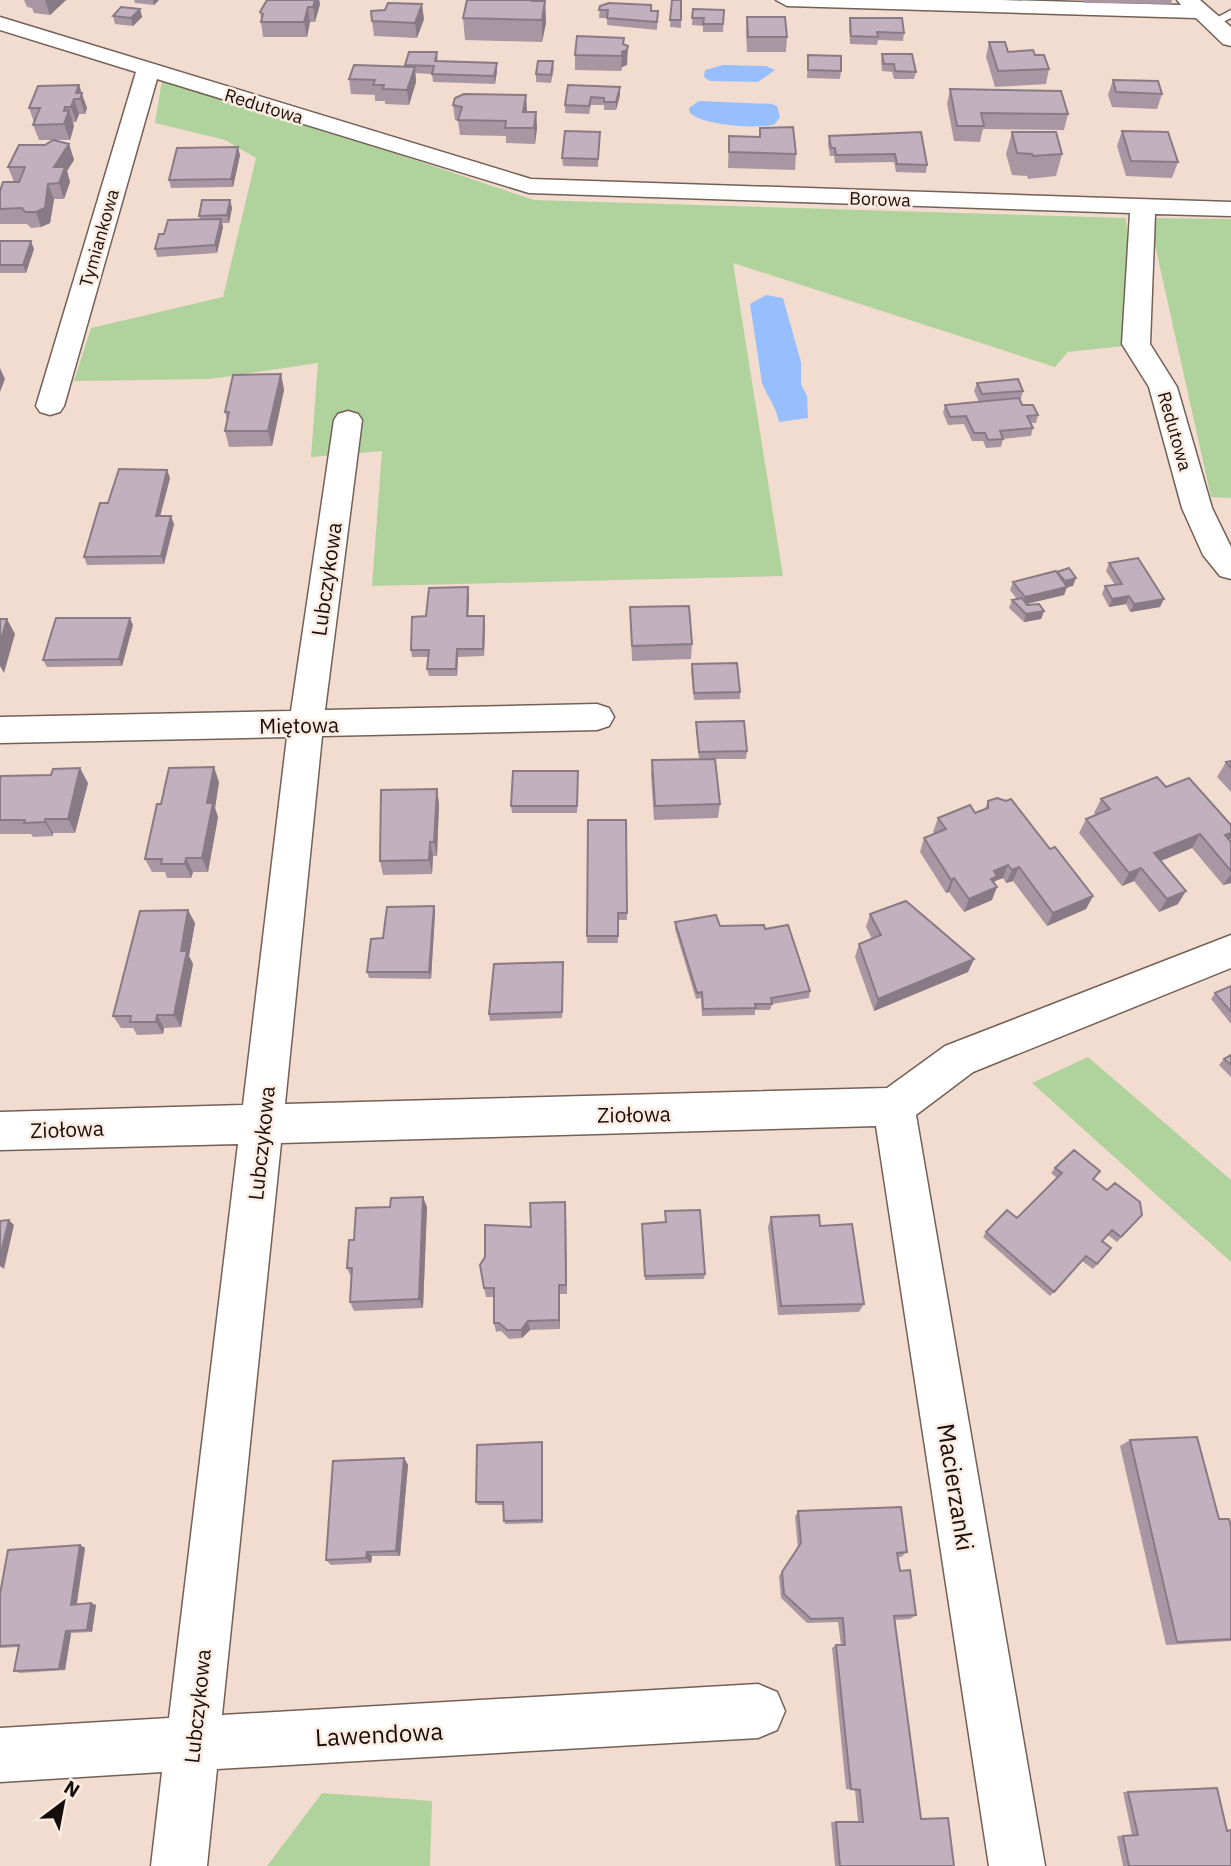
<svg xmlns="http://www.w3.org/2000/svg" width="1231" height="1866" font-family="'IBM Plex Sans',sans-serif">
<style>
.green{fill:#b0d29c}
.water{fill:#97befd}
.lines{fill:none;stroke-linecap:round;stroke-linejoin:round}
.lane-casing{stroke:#736056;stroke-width:3}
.street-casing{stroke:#736056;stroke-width:3}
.lane{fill:#fff;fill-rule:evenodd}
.street{fill:#fff;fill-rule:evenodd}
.wall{fill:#a897a3}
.shaded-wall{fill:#887b85}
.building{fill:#c3b0be;stroke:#887b85;stroke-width:2}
.labels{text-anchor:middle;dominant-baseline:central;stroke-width:5;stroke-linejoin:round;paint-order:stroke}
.far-street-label{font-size:18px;fill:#160e0a;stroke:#fcebe1}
.street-label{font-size:21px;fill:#160e0a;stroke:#fcebe1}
.near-street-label{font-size:24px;fill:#160e0a;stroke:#fcebe1}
</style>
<rect width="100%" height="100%" fill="#f2dcd0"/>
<path class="green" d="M162,80L356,140L534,200L1126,218L1134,345L1068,352L1055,367L733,263L783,576L372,586L382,451L311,457L318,363L210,379L74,381L91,328L223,297L256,158L225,140L155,123Z
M1149,218L1231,219V498L1211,497Z
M1088,1057L1231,1180V1262L1032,1083Z
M322,1793L432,1801L430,1866H267Z"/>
<path class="water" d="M723,65L766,66L775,70L758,82L710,81L704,77L705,70Z
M699,101L772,104L777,106L780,117L775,124C758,130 702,125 690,113L689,108Z
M766,295L783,298L801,362V384L807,396L808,418L779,422C775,404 768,398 762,383L750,304Z"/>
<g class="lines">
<defs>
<path id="lane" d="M1231,10V18L1213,27L1207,23Z"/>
<path id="street" d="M776,0H1006L1181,5L1177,0H1200L1231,27V46L1223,44L1196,18L787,6Z
M0,17L531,179L1231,202V216L1155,214L1150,344L1177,387L1212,508L1231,547V579L1220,576L1203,555L1182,508L1149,387L1122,344L1130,213L529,193L157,79L64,406L60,412L50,415L40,412L36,406L136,72L0,30Z
M348,411L358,414L362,420L325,710L597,704L609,708L614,717L609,726L597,730L322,736L285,1104L887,1088L945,1046L1231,935V968L973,1072L916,1115L1045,1866H989L876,1126L281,1143L222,1715L758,1684L777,1692L785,1711L777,1730L758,1738L217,1769L207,1866H151L162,1772L0,1782V1728L169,1718L238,1144L0,1150V1112L243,1105L287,737L0,743V717L291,711L334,420L338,414Z"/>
</defs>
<use href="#lane" class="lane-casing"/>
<use href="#street" class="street-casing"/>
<use href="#lane" class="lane"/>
<use href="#street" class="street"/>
</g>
<path class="wall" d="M24,0H66L50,15L34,13L32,8L27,7Z
M134,0H159L154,5L135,3Z
M267,0H319L320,4L315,22H310L307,37H263L261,22V19L260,12Z
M533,0V1H545L546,23L542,42L465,40L463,18Z
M672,0H681V28L670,27Z
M1001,0H1022V1Z
M1082,0H1172L1171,4L1084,3Z
M600,6L658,11L657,30L607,25V18H599Z
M140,9L142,17L133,26L115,24L113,16Z
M693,9L724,10L723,32H703V26L692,25Z
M747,17L787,37L786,52H747L746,32Z
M850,18L904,33L903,41L878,40L877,45L850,44L849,26Z
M424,19L417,38L374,36L372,21Z
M624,38V45L627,65L622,67L621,71L575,70V55Z
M989,42L1008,52L1035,55L1049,69L1046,84L995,87L986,57Z
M437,52L438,61L497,71L495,84L433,82L432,74L415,73L416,82L409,105L385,104V101H375V95L351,94L349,79L405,67V65Z
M882,54L916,72L914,79H894L892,72L882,71L881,61Z
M808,55L841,71L840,79L807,78Z
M553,61L554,69L551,83L536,82V74Z
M1113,80L1162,94L1157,109L1112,107L1108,95Z
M568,85L620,95L616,110H604V105H591L589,114L565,113V105Z
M950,89L1068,114L1064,130L983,129L980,142L954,141L947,104Z
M81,93L87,108L85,114H79L76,122H73L74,126L70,140H39L33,125L34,122L29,108Z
M453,105L536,112L537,128L535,144L506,143V136L460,135L458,121L455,120Z
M760,128L796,154L795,170L728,168L729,136L759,137Z
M1122,131L1178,162L1172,178L1126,176L1117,146Z
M600,132L598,167L563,166L562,158Z
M921,132L927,165L926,173L896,172L894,162L835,163L834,156H830L828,144L829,136Z
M1012,132L1062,154L1056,176L1028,179L1027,176L1012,175L1006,154Z
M69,144L74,160L67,171L70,182L64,199H54L50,223L41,227L31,228L27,224H0V191L14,182L8,167Z
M240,155L233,187L171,188L169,180Z
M230,200L232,208L229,223H222L223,227L217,253L157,257L155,249L200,219L199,216Z
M0,241L34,249L26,273H0Z
M281,374L284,390L272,446L229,447L225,431L227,420L225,412Z
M977,383L1023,391L1021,399H1020L1022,405L1038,415L1036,423H1031L1033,428L1031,436L1003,439L1001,447L986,448L983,441H972L964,424L948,425L943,413L945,405L979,402L974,391Z
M167,470L170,478L160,516L174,524L164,564L87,565L84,557L108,503Z
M1109,563L1160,607L1130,612L1126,604L1109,607L1102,594L1105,586L1115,585L1106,571Z
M1056,571L1073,586L1067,587L1064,595L1026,604L1044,611L1041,619L1024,622L1009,608L1012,600L1017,599L1010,590L1013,582Z
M469,595L468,616H484L485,624L484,656L458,657L457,676H429L427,669L428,657H412L411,650L426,616Z
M630,607L692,644L691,659L632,661Z
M133,625L122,666L47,667L43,660Z
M692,664L740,692V699L694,700L691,672Z
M696,722L747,751L746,759H715L720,804L718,818L654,820L651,774L652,760L699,759L696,729Z
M1231,761V792L1217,777L1226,762Z
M578,771L577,813H512L511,806Z
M0,781L88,783L75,833H53V836L33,837L31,834H0Z
M219,782L215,808L218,817L208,872H193L191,878H167L165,872H152L145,859L161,804Z
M1166,787L1231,825V838L1229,841L1231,842V883L1223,885L1192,848L1161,861L1178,904L1159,912L1134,881L1122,886L1079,833L1086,819L1096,815L1094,813L1101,799Z
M988,801L1050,849L1093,896L1086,909L1047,926L1013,881L1006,883L1003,878L995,881L992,900L964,912L949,892L946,893L920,852L924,838L935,834L933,832L938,818L975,813L985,809Z
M439,803L437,856H433L432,874L383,875L380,861Z
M588,820H626L627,920H618V943H587Z
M434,906L435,913L431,979L369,978L367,972L383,938Z
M870,914L974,959L968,972L874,1011L855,957L859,944L872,939L866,927Z
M675,922L765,929L810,991L809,998L772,1004L770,1010H755V1015L702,1016L701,998L696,999L675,929Z
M195,923L189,956L193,964L181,1027L164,1028L163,1034L137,1035L133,1028H121L113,1016Z
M563,968L562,1018L490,1021L489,1014Z
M1231,986V1024L1211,999L1215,993Z
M1231,1055V1077L1219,1065L1224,1059Z
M1055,1168L1093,1179L1142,1215L1117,1242L1108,1235L1102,1241L1111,1248L1093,1269L1082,1261L1050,1296L983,1237L986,1232L1017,1218L1057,1178L1051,1173Z
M565,1202L567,1294H560V1329L530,1330L522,1338L509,1339L501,1331L496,1332L494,1323V1297H486L484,1288L531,1227Z
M427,1207L423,1308L354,1311L350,1302L351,1277L347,1268L354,1240Z
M665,1211L705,1274L704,1279L645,1280L642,1229L665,1222Z
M771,1217L864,1304L859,1312L778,1315L768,1227Z
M1130,1440L1219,1519L1231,1527V1641L1166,1645L1120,1446Z
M542,1442L543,1523L505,1524L503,1505H478L476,1502Z
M404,1458L408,1465L400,1556H372L371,1563L331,1565L326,1560Z
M798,1511L907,1552L901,1557H898L900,1571L916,1615L910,1619L894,1620L921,1818L954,1866H835L831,1822L858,1821L855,1790L846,1789L832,1648L836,1645H841L838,1622L807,1623L781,1598L779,1576L798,1548L795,1517Z
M80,1545L85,1548L77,1604L91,1603L96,1605L92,1632L71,1633L65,1670L20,1673L14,1671L19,1647L0,1648V1594Z
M1217,1788L1227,1830H1231V1866H1123L1117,1836L1132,1835L1123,1792Z"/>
<path class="shaded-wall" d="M45,0H66L50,15Z
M153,0H159L154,5Z
M315,0H319L320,4L315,22L313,7Z
M545,1L546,23L542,42V20Z
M422,4L424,19L417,38L415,23Z
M308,7L310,22L307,37L304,22Z
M140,9L142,17L133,26L131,18Z
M624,38L623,51L628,46L627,65L622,67L621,71L622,56Z
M497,63V71L495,84L494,76Z
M415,67L416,82L409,105L407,90Z
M79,85L87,108L85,114L80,99L76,93Z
M620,87V95L616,110V102Z
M526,95L527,110L524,127L523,112Z
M74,99L79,114L76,122L71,107Z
M65,107L68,115L69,110L74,126L70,140L64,124V111Z
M536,112L537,128L535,144L534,128Z
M69,144L74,160L67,171L70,182L64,199L54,167Z
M238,147L240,155L233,187L231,179Z
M48,184L54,199L50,223L41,227L36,212Z
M230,200L232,208L229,223L227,215Z
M221,219L223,227L217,253L215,245Z
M31,241L34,249L26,273L23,265Z
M0,368L5,379L0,392Z
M281,374L284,390L272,446L268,431Z
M167,470L170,478L158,524L156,516Z
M171,516L174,524L164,564L161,556Z
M1076,578L1073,586L1067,587L1064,595L1022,605L1025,597L1062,588L1065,581Z
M468,587L469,595L468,624L467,616Z
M1129,596L1126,604L1109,607L1112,599Z
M1164,599L1160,607L1130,612L1134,604Z
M1044,611L1041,619L1024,622L1026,614Z
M484,616L485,624L484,656L483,649Z
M130,618L133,625L122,666L119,659Z
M7,619L15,634L4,673L0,666V643Z
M457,649L458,657L457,676L456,669Z
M214,767L219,782L215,808L218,817L208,872L202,858L207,803Z
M80,768L88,783L75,833L68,819Z
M437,789L439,803L437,856L434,842Z
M45,819L53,833V836L45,822Z
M1231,833V838L1227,844L1225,835Z
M1200,834L1192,848L1146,867L1154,853Z
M430,842L433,856L432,874L429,860Z
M186,858L193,872L191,878L185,864Z
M1008,865L1003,878L995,881L992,889L997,887L992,900L964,912L969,899L994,871Z
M1019,867L1013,881L1006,883L1012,870Z
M1141,868L1134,881L1122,886L1129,873Z
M1231,874V883L1223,885Z
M954,878L949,892L946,893L951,880Z
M1186,891L1178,904L1159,912L1167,899Z
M1093,896L1086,909L1047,926L1053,913Z
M434,906L435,913L431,979L429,972Z
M188,910L195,923L189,956L193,964L181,1027L174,1015L181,951Z
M974,959L968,972L874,1011L878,999Z
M157,1015L164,1028L163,1034L156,1022Z
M423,1197L427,1207L423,1308L419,1299Z
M565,1202L566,1212L567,1294L566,1285Z
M9,1220L14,1225L4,1269L0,1266V1256Z
M559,1285L560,1294V1329L559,1320Z
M528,1321L530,1330L522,1338L521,1330Z
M404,1458L408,1465L400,1556L396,1551Z
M80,1545L85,1548L76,1607L71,1605Z
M367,1552L372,1556L371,1563L366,1558Z
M91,1603L96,1605L92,1632L87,1630Z
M66,1631L71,1633L65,1670L59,1669Z"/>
<path class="building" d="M267,0H315L313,7H308L304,22H261L263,14L260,12Z
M467,0H532V1H545L542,20L463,18Z
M672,0H681V20H670Z
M388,3L422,4L415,23L372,21L371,11L385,10Z
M609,3L651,5V11H658L657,22L607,18L608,10H599L600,6Z
M121,7L140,9L131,18L113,16Z
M693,9L724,10L723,24H703L704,18H692Z
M747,17H785L787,37H748Z
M850,18H902L904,33L877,32L878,37L851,36Z
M577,36L624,38L623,44L628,46L627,50L622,52V56L575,55Z
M989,42H1005L1008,52L1033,50L1035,55H1044L1049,69L998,71Z
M409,52H437L435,61L497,63L494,76L432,74L434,66L405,65Z
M882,54H912L916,72L895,71L894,64H884Z
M808,55L841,56V71L808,70Z
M538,61H553L551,75L536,74Z
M354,65L415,67L407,90L383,89L384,85H373L375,80L349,79Z
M1113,80L1158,81L1162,94L1116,92Z
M79,85L76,93H82L80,99H74L71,107H65L64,111L69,110L64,124L33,125L40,108H29L38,86Z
M568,85L620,87L616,102H604V98L591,97L589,106L565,105Z
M950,89L1061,91L1068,114L981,113L984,126H957Z
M464,94L526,95L523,112H536L534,128H505L506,121L458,120L462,107L453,105L455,98Z
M793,127L796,154L729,152V136L760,137V128Z
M565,131L600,132L598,159L562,158Z
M1122,131L1168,132L1178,162L1131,161Z
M921,132L927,165L897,164L895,154L836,155L835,148H831L829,136Z
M1012,132H1056L1062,154L1033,156L1032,154L1017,153Z
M53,140L69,144L54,167H65L59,183L48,184L45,208L36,212H25L22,208L0,209V191L3,182H19L25,167H8L19,145H45Z
M238,147L231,179L169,180L177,148Z
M202,200H230L227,215L199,216Z
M221,219L215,245L155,249L159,234H164L168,220Z
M0,241H31L23,265H0Z
M281,374L268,431H225L229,412H225L233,375Z
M1018,379L1023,391L982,394L977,383Z
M1019,398L1022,405H1033L1038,415L1027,416L1033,428L1000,431L1003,439L988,440L985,433H974L966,416L950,417L945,405Z
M119,469L167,470L156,516H171L161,556L84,557L100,503H108Z
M1138,558L1164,599L1134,604L1129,596L1112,599L1105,586L1122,584L1109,563Z
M1069,568L1076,578L1065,581L1057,572Z
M1056,571L1067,587L1025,597L1013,582Z
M468,587L467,616H484L483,649H457L456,669H427L429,650H411L412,617L426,616L429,588Z
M1022,598L1027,605L1039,604L1044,611L1026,614L1012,600Z
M689,606L692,644L632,646L630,607Z
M56,618H130L119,659L43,660Z
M0,619H7L0,643Z
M737,663L740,692L694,693L692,664Z
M744,721L747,751L699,752L696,722Z
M715,759L720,804L655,806L652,760Z
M1231,761V768L1226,762Z
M214,767L207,803H213L202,858H186L185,864H161L162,859H145L157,804H161L169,768Z
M80,768L68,819H45V822L24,823L25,820H0V781L1,776L51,775L53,769Z
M513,771H578L577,806H511Z
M1157,777L1166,787L1189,778L1231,825V833L1225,835L1231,842V871L1200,834L1154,853L1186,891L1167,899L1141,868L1129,873L1086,819L1110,809L1101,799Z
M437,789L434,842H430L429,860L380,861L381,790Z
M997,798L1006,801L1011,799L1050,849L1055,847L1093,896L1053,913L1019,867L1012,870L1008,865L994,871L997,876L991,879L997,887L969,899L954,878L951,880L924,838L946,829L938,818L970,805L975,813L988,808V801Z
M588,820H626L627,913H618V936H587Z
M906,901L974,959L878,999L859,944L881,935L870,914Z
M434,906L429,972H367L371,939L383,938L387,907Z
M188,910L181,951H187L174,1015H157L156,1022H130L131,1016H113L140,911Z
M716,915L720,926L764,925L765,929L788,925L810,991L771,998L772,1004H755L756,1008L703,1009L702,992L697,993L675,922Z
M563,962L562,1012L489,1014L494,964Z
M1231,986V1012L1215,993Z
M1231,1055V1065L1224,1059Z
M1074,1150L1100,1171L1093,1179L1107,1190L1115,1183L1140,1202L1142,1215L1121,1237L1112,1230L1102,1241L1111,1248L1097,1264L1086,1256L1054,1292L986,1232L1007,1210L1017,1218L1062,1173L1055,1168Z
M423,1197L419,1299L350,1302L352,1268H347L349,1240H354L356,1208L390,1207L391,1198Z
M565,1202L566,1285H559V1320L528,1321L521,1330H507L499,1323H494V1288H484L480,1265L485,1257V1225L531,1227L530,1203Z
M700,1210L705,1274L645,1276L642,1224L666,1222L665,1211Z
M819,1215L820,1226L852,1224L864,1304L781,1306L771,1217Z
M9,1220L0,1256V1221Z
M1197,1437L1219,1519H1229L1231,1527V1639L1177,1642L1130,1440Z
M542,1442V1520L504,1521L503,1502H476L477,1445Z
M404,1458L396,1551L367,1552L366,1558L326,1560L333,1461Z
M901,1507L907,1552L897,1553L900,1571L910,1570L916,1615L894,1616L921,1819L948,1818L954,1866H840L836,1822H863L860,1790L851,1789L836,1645H845L843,1618L811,1619L784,1594L782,1572L801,1543L798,1511Z
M80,1545L71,1605L91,1603L87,1630L66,1631L59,1669L14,1671L19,1645L0,1646V1594L8,1550Z
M1217,1788L1227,1831L1231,1830V1866H1129L1123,1836L1138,1835L1128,1792Z"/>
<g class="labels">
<g class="far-street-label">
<text transform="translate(264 106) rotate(17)">Redutowa</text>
<text transform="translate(880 199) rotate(2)">Borowa</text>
<text transform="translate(99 238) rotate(-74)">Tymiankowa</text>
<text transform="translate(1175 431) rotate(74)">Redutowa</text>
</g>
<g class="street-label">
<text transform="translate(326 579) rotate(-82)">Lubczykowa</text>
<text transform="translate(299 725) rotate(-1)">Miętowa</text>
<text transform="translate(634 1114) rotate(-1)">Ziołowa</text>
<text transform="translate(67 1129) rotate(-2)">Ziołowa</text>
<text transform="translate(261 1143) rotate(-84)">Lubczykowa</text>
<text transform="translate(197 1706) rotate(-84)">Lubczykowa</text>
</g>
<g class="near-street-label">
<text transform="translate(956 1487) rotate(81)">Macierzanki</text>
<text transform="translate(379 1734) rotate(-3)">Lawendowa</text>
</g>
</g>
<g transform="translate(63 1803) rotate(32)" stroke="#fcebe1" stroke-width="5" paint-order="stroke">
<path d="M0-5L12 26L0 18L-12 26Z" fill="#160e0a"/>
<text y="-10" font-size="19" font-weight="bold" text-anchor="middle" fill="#160e0a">N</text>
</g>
</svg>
